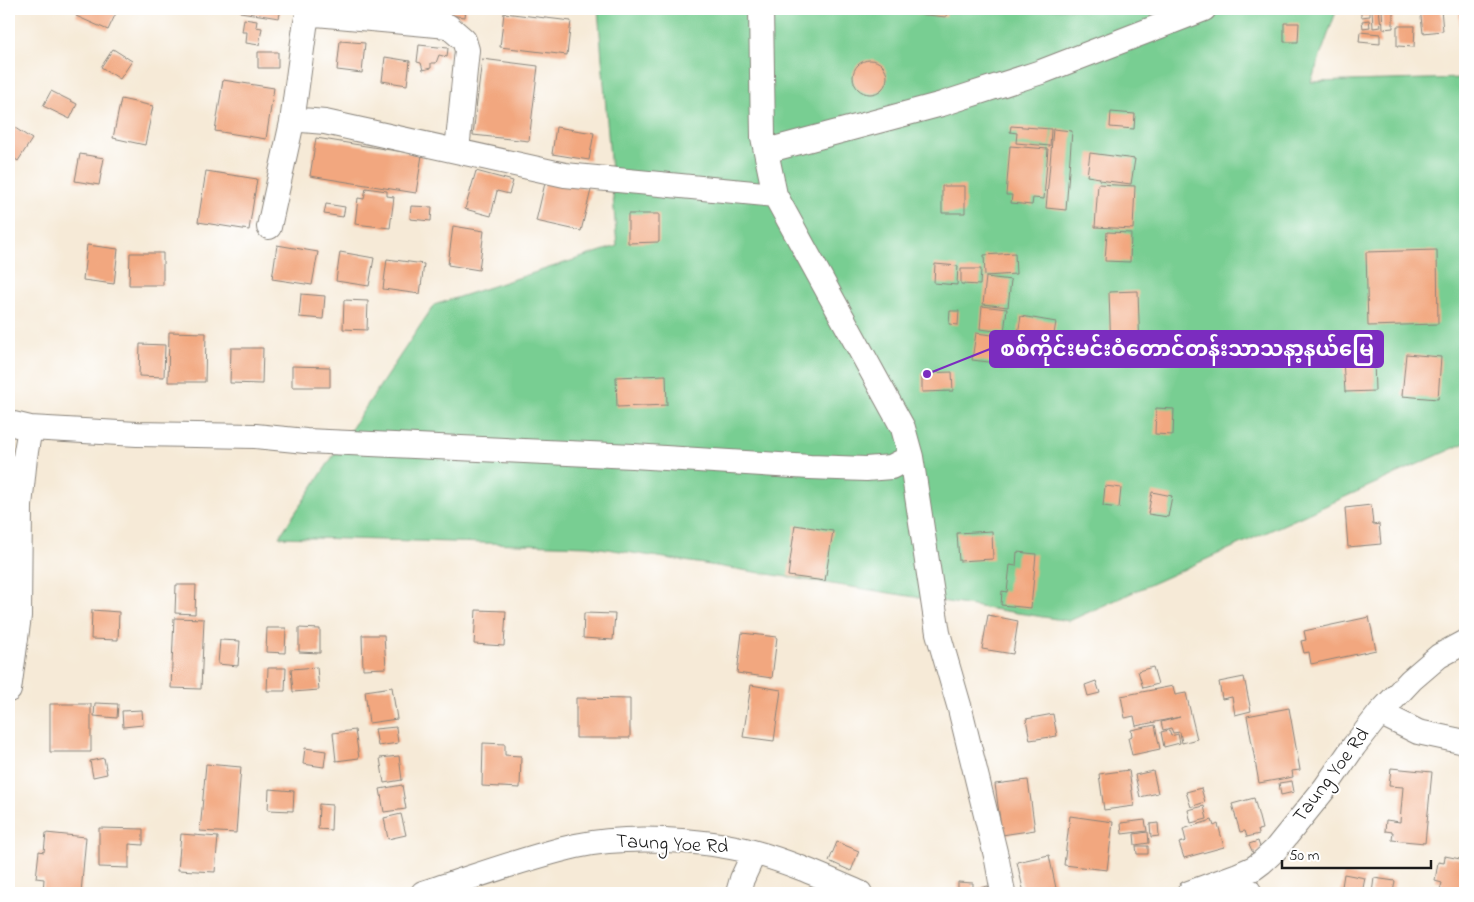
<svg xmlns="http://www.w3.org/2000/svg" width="1474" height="902" font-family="'Indie Flower','Noto Sans Myanmar',sans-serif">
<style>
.green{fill:#78ce92;stroke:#4a7557}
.building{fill:#f2a77f}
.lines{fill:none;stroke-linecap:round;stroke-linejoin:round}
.minor-casing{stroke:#89837a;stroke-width:26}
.minor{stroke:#fff;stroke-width:24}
.labels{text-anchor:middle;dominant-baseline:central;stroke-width:4;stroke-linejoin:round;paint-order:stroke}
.street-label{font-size:20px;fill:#1c1c1c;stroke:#fff}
.leader{fill:none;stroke:#7b2cbf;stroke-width:2}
.callout-dot{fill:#7b2cbf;stroke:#fff;stroke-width:2}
.callout{fill:#7b2cbf;stroke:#7b2cbf;stroke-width:2}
.callout-label{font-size:21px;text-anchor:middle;font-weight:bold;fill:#fff}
</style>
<rect width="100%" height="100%" fill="#fff"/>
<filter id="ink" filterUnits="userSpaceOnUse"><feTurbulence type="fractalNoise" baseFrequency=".02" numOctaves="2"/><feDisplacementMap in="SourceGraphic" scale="10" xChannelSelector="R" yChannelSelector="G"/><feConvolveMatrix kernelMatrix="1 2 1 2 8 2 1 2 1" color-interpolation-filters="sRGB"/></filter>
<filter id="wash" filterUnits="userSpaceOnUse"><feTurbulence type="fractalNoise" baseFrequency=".0096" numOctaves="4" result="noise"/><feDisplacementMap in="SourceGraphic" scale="20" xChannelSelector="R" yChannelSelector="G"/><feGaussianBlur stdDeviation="1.12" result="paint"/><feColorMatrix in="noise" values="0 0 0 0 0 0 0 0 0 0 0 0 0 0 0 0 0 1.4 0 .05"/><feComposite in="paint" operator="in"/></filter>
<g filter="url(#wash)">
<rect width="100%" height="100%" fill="#f6ead7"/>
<path class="green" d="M598,9H1337L1311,82L1465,78V443L1069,621L588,546L279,537L434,305L617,246Z"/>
<g id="blocks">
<path class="building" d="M79,9H118L108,30L76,16Z
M240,9H281L279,18L240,12Z
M410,9H466L465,17L410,10Z
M917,9H947L946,17L916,14Z
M1361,9H1370V16L1361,17Z
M1372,9H1379L1381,27L1373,28Z
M1382,9H1393V28L1383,29Z
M1420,9H1441L1443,31L1423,33Z
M1459,10H1465V26H1460Z
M504,13L571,21L567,55L500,47Z
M244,19L257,21L256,27L262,28L259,45L246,43L247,32H242Z
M1369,20L1370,27L1363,28L1362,21Z
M1284,23H1299L1298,42H1284Z
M1397,26H1415L1414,47L1397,46Z
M1360,32L1380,34V44L1359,42Z
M340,41L365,43L362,73L337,70Z
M419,45L448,48L447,57L439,55L436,63H431V68L423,70L421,63L417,62Z
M113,49L132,61L120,79L101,67Z
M258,52H278V68H258Z
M385,57L410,61L407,85L382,81Z
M482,59L538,66L529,141L473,135Z
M853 77a17 17 0 1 1 34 0a17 17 0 1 1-34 0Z
M223,80L274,88L266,139L215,131Z
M51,91L77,104L70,119L43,106Z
M121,99L153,106L145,145L113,138Z
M1111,112L1135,114L1134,129L1110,127Z
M9,124L32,139L18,161L9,155Z
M1011,126L1051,129L1050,146L1016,143L1017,133L1010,132Z
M556,127L594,133L589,160L552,154Z
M1053,129L1072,131L1066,210L1046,208Z
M316,138L422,155L416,193L310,176Z
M1010,146L1048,149L1044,199L1033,198L1032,205L1011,203L1012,195H1006Z
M1090,153L1135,159L1131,184L1099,180L1100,178L1087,176Z
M80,154L104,158L99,185L75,181Z
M206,171L257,179L249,230L198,222Z
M476,171L513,181L509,194L497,191L491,216L465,209Z
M546,179L591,190L581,231L536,221Z
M1098,184L1135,186L1133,229L1095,227Z
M942,186H965V213H942Z
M366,188L387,191V196L394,197L390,228L355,224L358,198L364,199Z
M326,204L345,207L343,217L324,214Z
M411,206L432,207L431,221L410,219Z
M628,214H659V242L628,243Z
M453,226L484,231L479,270L448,265Z
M1107,232L1131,233L1130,262L1105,261Z
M87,245L118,249L114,284L83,280Z
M277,245L318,252L312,285L272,279Z
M1437,250L1438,324L1368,326L1366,252Z
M340,252L374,258L369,286L336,281Z
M130,253H163V285H129Z
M1015,253L1016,274L985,276L984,255Z
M387,259L424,264L420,294L383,289Z
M935,264L958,266L957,285L934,283Z
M961,269H981L980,285L961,284Z
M986,277L1011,280L1008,307L983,304Z
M1138,291L1140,351L1111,352L1109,292Z
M301,294L325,296L323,319L299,317Z
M344,300L368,301L367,330L343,329Z
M982,306L1007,309L1004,332L980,329Z
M950,311H959L958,325L949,324Z
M1021,316L1056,322L1049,364L1014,358Z
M169,332L206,333L205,382H168Z
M976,333L1001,336L997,363L972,360Z
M140,344L165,345L164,377L139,376Z
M231,348H263L262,384L230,383Z
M1406,354L1441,357L1438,399L1402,396Z
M1374,359L1375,391L1345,392L1343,360Z
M292,366L330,367V387H292Z
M952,372L953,391L922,392V373Z
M666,375L667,405L617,407L616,377Z
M1156,408L1174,409L1173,435L1155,434Z
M1105,486L1121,488L1119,508L1103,506Z
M1152,492L1172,496L1168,517L1148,514Z
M1371,505L1373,525L1379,524L1381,544L1348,547L1345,508Z
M795,525L833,531L825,581L788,576Z
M992,531L993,559L959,561L957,533Z
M1017,552L1036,554L1031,608L1001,605L1002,591L1007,592L1010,565L1016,566Z
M176,585H196L195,614L175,613Z
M92,610L119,612L118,640L91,639Z
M476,610L506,611L504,646L474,644Z
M584,613L615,614L613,640L583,638Z
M988,615L1018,621L1013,654L982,649Z
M1369,617L1376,650L1311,664L1309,652L1304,653L1301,641L1306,640L1304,631Z
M174,618L204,619L201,689L171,688Z
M267,628H286L285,653L266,652Z
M299,628L320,629V653L299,652Z
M742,633L777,637L772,678L737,673Z
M362,635H384L386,668L363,669Z
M220,640L240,641L238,666L218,664Z
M317,667L319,690L293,692L291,669Z
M1153,667L1158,684L1143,688L1138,671Z
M268,668H286L285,691H267Z
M1244,677L1251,711L1235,715L1232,697L1222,699L1219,682Z
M1096,681L1100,693L1088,696L1085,685Z
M751,685L781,690L774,741L743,737Z
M1173,686L1175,695L1186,693L1197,739L1182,743L1180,732L1173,733L1171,728L1163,730L1161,722L1180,717L1136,726L1134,716L1125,718L1121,696Z
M392,687L397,719L369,723L365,691Z
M576,698L630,699V738H576Z
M95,703L118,704L117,718L94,716Z
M50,704H91V752H50Z
M1289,708L1300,770L1292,771L1293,777L1259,783L1247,716Z
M142,710L143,725L123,727L122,711Z
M1053,714L1057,736L1030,740L1026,719Z
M1155,725L1160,749L1132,755L1128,738L1132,736L1131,730Z
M396,727L398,743L378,746L375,729Z
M355,730L359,758L336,761L333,733Z
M1169,730L1171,736L1178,734L1180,743L1164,747L1161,732Z
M483,743L505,744V755L521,756L520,788L482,786Z
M305,748L326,751L324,767L303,764Z
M399,756L402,780L384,783L380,758Z
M104,758L107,774L93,777L90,761Z
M206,764L241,767L236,833L200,831Z
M1391,768L1432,772L1425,843L1392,840L1393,832L1385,831L1386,820L1400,822L1403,787L1389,786Z
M1129,770L1134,806L1104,810L1099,774Z
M1153,771L1158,793L1140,797L1135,775Z
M1028,780L1035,830L1002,835L995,784Z
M1292,781L1294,792L1281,795L1279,783Z
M402,785L406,809L384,812L380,789Z
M1201,788L1205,802L1191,807L1186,792Z
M269,789L294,791L293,811L268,810Z
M1254,798L1262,829L1258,830L1259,834L1247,837L1245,831L1240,832L1232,804Z
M319,804L332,805L331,830L318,829Z
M1204,806L1207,819L1191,823L1188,810Z
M401,814L406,835L388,839L384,818Z
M1070,816L1113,822L1107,870L1064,865Z
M1145,820L1147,831L1122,834L1121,823Z
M1212,820L1214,826L1218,824L1224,847L1184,858L1179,843L1186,841L1183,829Z
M1158,823L1159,836L1151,837L1150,824Z
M99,828L143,829V845L129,844V868L99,867Z
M1148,832L1149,843L1135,845L1134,834Z
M46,833L86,837L81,893L43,892L44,879L36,878L39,851L44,852Z
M181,834L218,837L215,872L178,870Z
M1258,841L1261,850L1253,853L1249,844Z
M837,842L859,851L851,871L829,861Z
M1136,846H1148V854H1137Z
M1049,855L1056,888L1032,893H1024L1017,862Z
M1445,856L1465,860V893H1446V891L1440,890L1442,883L1435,881L1438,862L1444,863Z
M1344,874L1365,878L1362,893H1341Z
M1374,878L1395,881L1393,893H1372Z
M958,882L973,883V893H958Z
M988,886L990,893H976L975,889Z"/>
</g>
</g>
<g filter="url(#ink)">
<use href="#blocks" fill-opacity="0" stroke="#89837a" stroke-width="1"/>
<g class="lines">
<defs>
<path id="minor" d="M761,9L763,137L775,195L903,428L911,457L938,633L960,709L997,860L1003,893
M292,122L305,27L307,18L316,14L448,26L464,40L467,50L457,151
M766,151L942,104L1041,72L1204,9
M269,227L292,122L302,120L325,122L565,175L775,195
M9,423L30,428L25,457L20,506L19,616L9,690
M30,428L137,434L255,436L306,441L633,456L810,467L866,469L891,467L911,457
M1380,713L1418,732L1465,742
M1238,875L1250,893
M423,893C474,877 524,858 576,846C626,835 704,839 753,852C790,862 825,878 860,893
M738,893L742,879L754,853
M1189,893L1238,875L1254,868L1262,862L1275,850L1325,788L1354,746L1380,713L1411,680L1439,656L1465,642"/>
</defs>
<use href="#minor" class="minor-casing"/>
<use href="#minor" class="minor"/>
</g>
</g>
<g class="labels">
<g class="street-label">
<text transform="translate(1332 776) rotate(-53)">Taung Yoe Rd</text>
<text transform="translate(672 845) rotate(3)">Taung Yoe Rd</text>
</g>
</g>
<path class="leader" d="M927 374L990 349"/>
<circle class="callout-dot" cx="927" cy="374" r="5"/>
<rect class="callout" x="990" y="331" width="393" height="36" rx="5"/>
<g class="callout-label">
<text x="1187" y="356">စစ်ကိုင်းမင်းဝံတောင်တန်းသာသနာ့နယ်မြေ</text>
</g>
<rect width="1474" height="902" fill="none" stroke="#fff" stroke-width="30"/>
<path d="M1282 860v8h149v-8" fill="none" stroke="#1c1c1c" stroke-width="2.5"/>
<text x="1289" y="860" font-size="15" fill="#1c1c1c" stroke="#ffffff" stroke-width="4" paint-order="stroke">50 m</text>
</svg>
